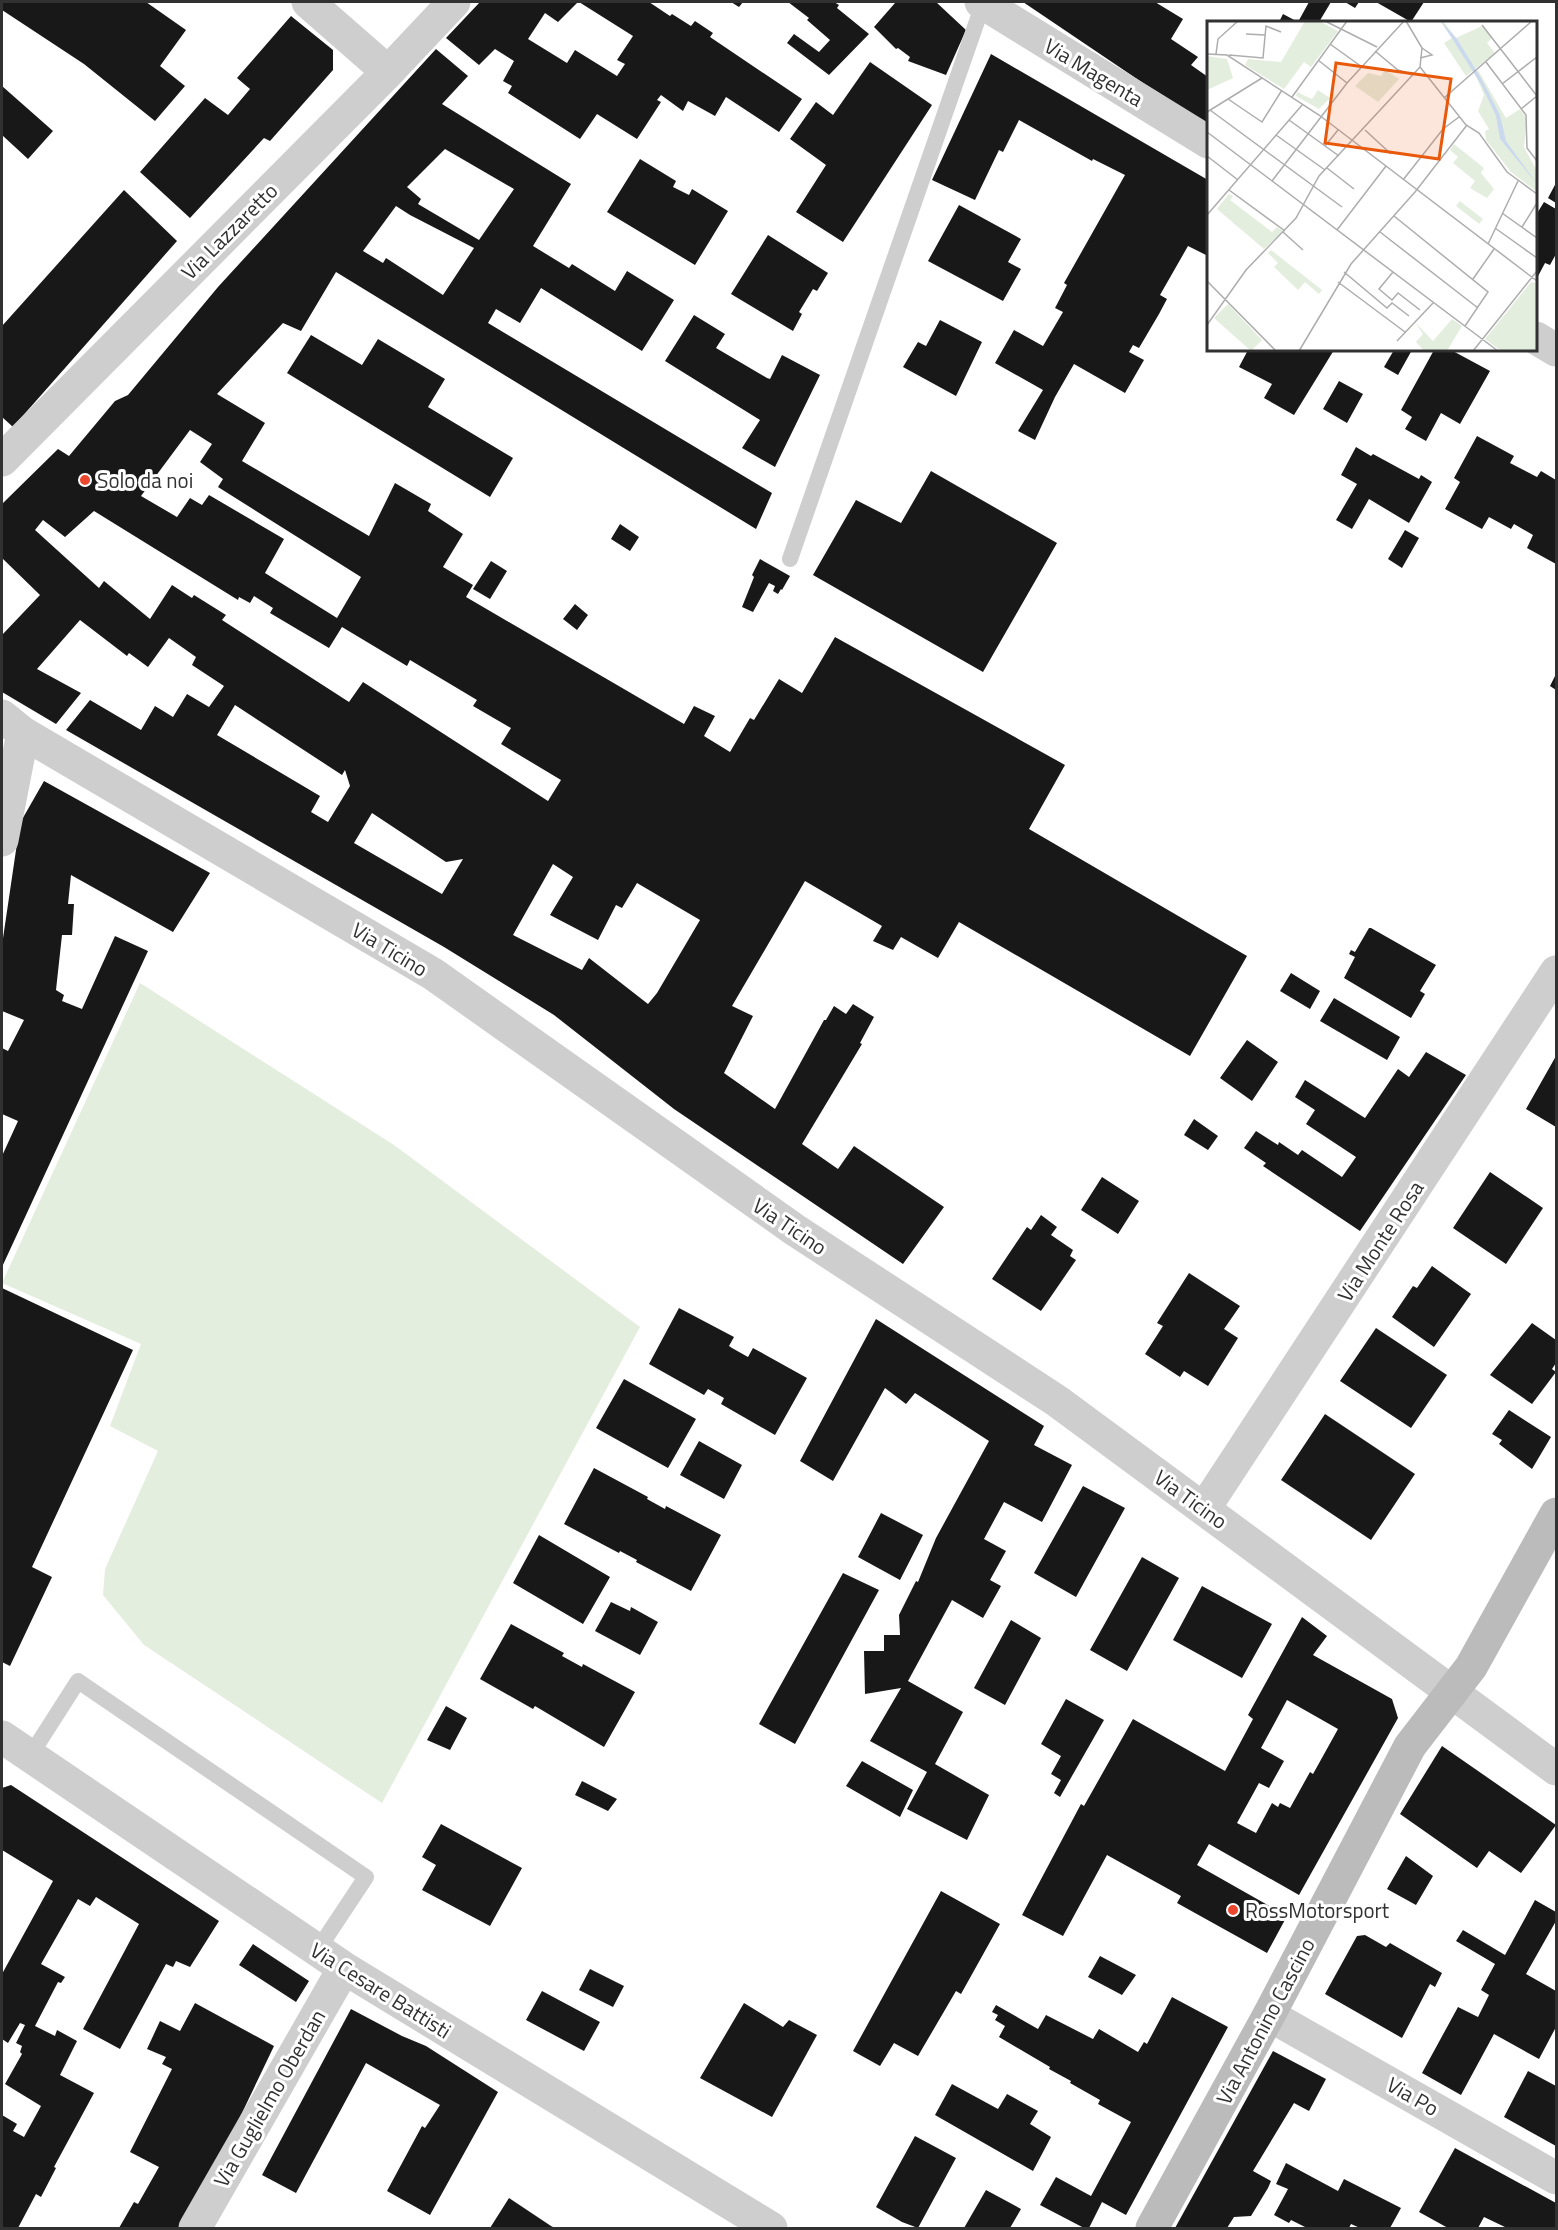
<svg xmlns="http://www.w3.org/2000/svg" width="1558" height="2230" font-family="'Titillium Web',sans-serif">
<style>
.green{fill:#e4eede}
.building{fill:#181818;fill-rule:evenodd}
.lines{fill:none;stroke-linecap:round;stroke-linejoin:round}
.lane{stroke:#cecece;stroke-width:16}
.street{stroke:#cecece;stroke-width:33}
.secondary{stroke:#bbb;stroke-width:33}
.poi-dot{fill:#ec472e;stroke:#fff;stroke-width:2}
.labels{text-anchor:middle;dominant-baseline:central;stroke-width:6;stroke-linejoin:round;paint-order:stroke}
.street-label{font-size:21px;fill:#313131;stroke:#fff}
.poi-label{font-size:21px;fill:#313131;stroke:#fff;text-anchor:start}
.inset-road{fill:none;stroke:#adadad;stroke-width:1.5}
.view{fill:#e8590c;fill-opacity:0.15;stroke:#e8590c;stroke-width:3}
.inset-edge{fill:none;stroke:#313131;stroke-width:3}
</style>
<rect width="100%" height="100%" fill="#fff"/>
<path class="green" d="M140,983L394,1145L640,1327L382,1803L144,1645L103,1595L105,1569L158,1451L110,1426L141,1344L2,1283Z"/>
<path class="building" d="M2,2H146L186,30L160,66L185,86L155,121L84,64L2,10Z
M480,2H578L558,22L545,13L528,39L567,63L575,50L617,76L625,64L617,60L633,36L579,2H649L670,16L672,14L691,26L695,21L713,33L710,37L802,99L779,132L726,97L715,116L688,101L683,111L661,95L657,100L661,102L637,139L597,114L580,139L508,93L512,86L503,81L514,61L495,49L479,65L446,38Z
M731,2H743L739,7Z
M788,2H834L839,5L837,8L869,34L829,75L787,43L794,34L819,52L830,40L807,20L809,18Z
M893,2H936L966,30L946,75L908,61L910,57L898,48L896,49L874,27L895,3Z
M1023,2H1155L1183,19L1171,39L1198,57L1191,65L1208,77V124L1143,83Z
M1309,2H1331L1319,22H1279L1283,14L1298,22Z
M1345,2H1359L1355,8Z
M1376,2H1424L1411,22Z
M291,16L333,50V70L270,141L264,138L190,218L140,172L205,98L228,115L250,89L237,78Z
M436,49L468,76L442,104L571,184L533,246L569,268L572,264L615,291L627,271L674,300L642,351L541,288L520,323L496,309L488,323L772,493L756,529L336,272L301,331L283,323L217,394L265,423L242,461L369,536L395,483L431,504L428,511L463,534L443,567L473,585L466,597L684,724L694,706L715,716L704,736L730,752L750,718L754,720L779,679L802,693L835,637L1065,765L1029,829L1247,956L1190,1056L959,922L938,958L901,937L893,950L873,941L882,926L805,881L732,1006L753,1016L724,1073L775,1109L824,1020H826L834,1006L846,1014L853,1004L874,1017L860,1043L862,1044L802,1144L838,1169L854,1146L944,1207L903,1264L674,1109L554,1015L444,947L66,730L90,700L141,730L155,706L173,717L187,694L209,707L224,686L192,665L196,657L169,638L148,667L129,653L127,656L80,620L37,669L81,693L56,724L2,692V635L40,595L2,558V504L58,449L69,456L115,401L128,395L218,287ZM445,149L514,189L479,240L418,204L421,199L407,187ZM396,206L410,215L474,248L443,295L386,258L383,263L363,251ZM190,430L212,444L200,462L223,479L218,487L361,577L337,618L265,573L284,539L209,495L202,505L190,498L177,517L141,496ZM94,511L238,600L239,597L250,603L254,596L273,608L270,613L329,648L342,627L407,666L410,660L477,700L473,706L511,728L501,744L561,780L548,801L363,682L349,702L222,620L226,615L194,595L192,598L172,585L150,619L104,581L99,588L35,530L43,520L65,537ZM235,705L342,775L345,770L350,786L328,822L311,812L320,796L217,735ZM372,813L446,862L463,859L442,894L354,843ZM553,864L573,877L550,915L598,940L616,905L622,908L637,883L700,920L657,993L648,1004L589,958L582,970L513,935Z
M991,54L1208,180V256L1188,246L1160,295L1167,299L1159,314L1139,348L1133,345L1129,352L1144,360L1125,393L1074,364L1055,397L1035,440L1018,431L1043,390L995,363L1014,330L1043,346L1063,312L1055,308L1067,285L1064,283L1125,175L1093,159L1092,161L1019,120L1003,152L999,150L975,200L932,180Z
M870,62L932,105L843,242L796,212L826,165L790,139L816,102L833,115Z
M2,86L53,131L28,159L2,135Z
M640,159L676,181L673,187L689,195L692,189L728,211L695,265L607,212Z
M1556,183V203L1548,198Z
M124,190L177,241L13,427L2,417V326Z
M1544,202L1556,209V254L1550,265L1545,263L1536,280V215Z
M959,205L1021,239L1008,262L1021,269L1003,301L928,261Z
M768,235L828,273L817,291L813,289L799,312L802,314L793,331L731,294Z
M694,315L725,334L716,348L767,378L770,379L782,355L820,375L775,467L742,448L760,420L665,361Z
M940,320L982,342L956,396L903,367L918,342L926,346Z
M311,335L362,365L378,339L445,379L428,407L513,458L490,497L287,373Z
M1248,350H1334L1294,415L1264,398L1272,384L1239,367Z
M1394,350H1412L1398,375L1384,367Z
M1434,350H1451L1490,371L1460,424L1441,413L1426,441L1405,429L1412,417L1401,410Z
M1339,381L1363,394L1347,423L1323,409Z
M1477,436L1514,456L1510,463L1537,477L1541,471L1556,480V564L1527,548L1533,535L1514,524L1511,529L1489,517L1482,529L1445,509L1460,482L1454,478Z
M1356,447L1371,456L1373,454L1419,479L1421,475L1432,482L1409,523L1369,499L1352,529L1336,520L1357,484L1341,475Z
M931,471L1057,543L983,672L813,575L856,500L901,523Z
M620,524L639,537L630,551L611,539Z
M1405,530L1419,538L1402,568L1388,559Z
M760,559L790,576L782,590L781,589L778,594L773,591L775,586L769,583L753,612L742,607L754,577L752,575Z
M491,561L507,571L490,599L473,589Z
M575,604L588,615L577,630L563,619Z
M1556,674V690L1550,686Z
M44,781L210,873L173,932L71,875L68,904H74L72,935H62L56,990L64,995L62,1001L82,1009L115,936L148,951L2,1267V1156L18,1121L2,1114V1048L8,1051L24,1020L2,1011V945L20,823Z
M1369,928H1371L1436,965L1420,991L1425,994L1411,1018L1344,978L1355,957L1349,954L1351,950L1355,952Z
M1291,973L1320,991L1310,1009L1280,991Z
M1334,998L1400,1037L1387,1060L1320,1021Z
M1247,1040L1278,1062L1252,1101L1220,1078Z
M1426,1052L1466,1075L1360,1231L1263,1166L1266,1163L1244,1148L1256,1131L1278,1145L1279,1142L1298,1155L1302,1150L1342,1177L1356,1157L1306,1124L1315,1110L1295,1097L1305,1080L1365,1118L1398,1069L1409,1077Z
M1556,1056V1127L1526,1109Z
M1194,1119L1218,1136L1208,1150L1184,1135Z
M1490,1172L1543,1208L1506,1264L1453,1228Z
M1102,1177L1139,1201L1118,1234L1081,1210Z
M1041,1215L1057,1227L1051,1235L1073,1250L1070,1256L1076,1260L1041,1311L992,1279L1027,1227L1031,1230Z
M1432,1266L1471,1294L1434,1347L1392,1317L1413,1286L1417,1288Z
M1189,1273L1240,1306L1224,1329L1238,1338L1208,1386L1184,1371L1180,1377L1145,1354L1163,1326L1157,1323Z
M2,1288L133,1350L32,1567L52,1577L10,1666L2,1662Z
M679,1308L734,1337L729,1346L732,1348L748,1357L753,1348L807,1378L775,1435L721,1404L724,1398L708,1389L704,1395L649,1364Z
M876,1319L1044,1426L1034,1445L1072,1465L1042,1522L1004,1502L984,1539L1006,1551L990,1580L1001,1586L983,1618L952,1600L908,1681L963,1712L935,1764L989,1795L967,1840L907,1809L927,1772L870,1741L901,1688L865,1694L864,1651H884V1635H900L899,1615L916,1581L918,1582L936,1538L989,1441L915,1393L906,1404L885,1388L833,1481L800,1461Z
M1532,1323L1556,1340V1363L1552,1369L1556,1372L1532,1404L1490,1375Z
M1376,1328L1447,1375L1411,1428L1340,1381Z
M624,1379L696,1419L668,1468L596,1428Z
M1509,1410L1551,1437L1532,1469L1499,1444L1502,1440L1492,1434Z
M1325,1414L1415,1474L1371,1540L1281,1480Z
M699,1441L742,1465L724,1499L680,1475Z
M594,1468L648,1497L647,1499L665,1509L666,1506L721,1535L691,1591L636,1562L637,1560L620,1551L619,1553L564,1524Z
M1083,1486L1125,1508L1076,1597L1034,1573Z
M881,1513L923,1535L900,1580L858,1557Z
M539,1535L610,1577L583,1624L513,1583Z
M1142,1557L1179,1578L1127,1671L1090,1650Z
M843,1573L879,1590L795,1744L759,1724Z
M1202,1586L1272,1624L1242,1678L1173,1640Z
M611,1602L630,1611L631,1607L658,1622L640,1655L595,1631Z
M1302,1617L1327,1636L1313,1655L1392,1699L1398,1718L1299,1895L1209,1844L1197,1865L1287,1916L1267,1953L1177,1903L1181,1896L1107,1855L1063,1936L1022,1915L1081,1804L1084,1806L1133,1719L1225,1771L1253,1719L1248,1715ZM1287,1700L1338,1729L1313,1774L1310,1772L1290,1808L1280,1803L1278,1807L1272,1803L1256,1833L1237,1823L1259,1783L1269,1788L1284,1761L1261,1748Z
M1011,1620L1041,1638L1005,1705L974,1688Z
M511,1624L564,1653L562,1656L582,1667L583,1664L635,1692L604,1747L535,1706L533,1709L480,1679Z
M1066,1699L1104,1720L1060,1797L1054,1793L1061,1780L1051,1774L1061,1756L1041,1744Z
M446,1706L467,1718L450,1750L427,1740Z
M1442,1746L1556,1825L1521,1873L1489,1851L1477,1868L1400,1814Z
M862,1761L913,1790L900,1817L846,1786Z
M582,1781L617,1799L608,1811L575,1795Z
M11,1785L219,1921L190,1967L176,1961L173,1967L166,1964L120,2049L83,2029L139,1924L96,1897L90,1906L78,1899L41,1964L65,1977L61,1983L58,1982L35,2026L55,2036L57,2030L77,2041L60,2075L94,2093L54,2167L56,2168L41,2197L36,2194L18,2228H2V2115L17,2124L13,2131L24,2137L41,2106L5,2084L22,2054L20,2052L22,2046L16,2043L25,2025L20,2023L8,2043L2,2039V1974L53,1881L2,1850V1788Z
M441,1824L522,1868L490,1926L422,1890L436,1865L422,1857Z
M1406,1856L1433,1876L1416,1905L1387,1889Z
M941,1891L1000,1924L961,1994L956,1991L918,2056L894,2043L880,2066L853,2051Z
M1535,1900L1556,1912V1921L1526,1974L1556,1991V2027L1539,2059L1494,2034L1461,2095L1422,2073L1458,2007L1478,2017L1489,1995L1481,1990L1495,1964L1456,1941L1463,1930L1505,1955Z
M1365,1935L1386,1947L1390,1943L1442,1973L1435,1987L1430,1984L1402,2038L1325,1994L1357,1936Z
M253,1944L309,1981L296,2002L239,1965Z
M1100,1956L1136,1975L1122,1995L1088,1977Z
M590,1969L624,1986L613,2007L579,1990Z
M542,1991L600,2022L584,2051L526,2020Z
M1172,1997L1228,2027L1126,2215L1102,2202L1089,2228H1084L1040,2205L1056,2177L1091,2196L1131,2122L1098,2104L1100,2100L1070,2083L1071,2081L1049,2069L1050,2067L999,2037L1005,2026L995,2020L998,2015L992,2012L996,2005L1038,2029L1046,2015L1093,2039L1099,2029L1138,2052L1144,2042L1147,2044Z
M195,2003L274,2046L219,2161L182,2228H119L134,2202L138,2204L159,2167L130,2152L172,2069L162,2064L166,2057L147,2049L160,2021L180,2031Z
M744,2003L783,2027L789,2020L817,2035L772,2117L700,2078Z
M351,2009L402,2036L426,2046L498,2092L430,2215L387,2191L422,2126L425,2128L440,2105L366,2063L296,2193L262,2175Z
M1273,2051L1326,2079L1309,2111L1294,2103L1253,2171L1271,2181L1268,2188L1251,2216L1234,2217L1227,2228H1175Z
M1528,2071L1556,2086V2146L1504,2117Z
M952,2084L998,2109L1007,2094L1038,2111L1030,2124L1051,2137L1033,2171L935,2115Z
M915,2136L956,2158L918,2228L902,2222L876,2207Z
M1455,2148L1556,2203V2228H1507L1484,2217L1478,2228H1448L1419,2212Z
M1286,2163L1338,2191L1344,2179L1401,2208L1390,2228H1360L1351,2224L1349,2228H1307L1291,2220L1289,2223L1274,2215L1288,2189L1276,2184Z
M986,2190L1021,2209L1010,2228H964Z
M509,2198L551,2226L555,2228H490Z"/>
<g class="lines">
<path class="lane" d="M790,559L983,4
M30,1756L78,1681L366,1877L317,1951"/>
<path class="street" d="M308,2L388,72
M981,2L1208,142
M1536,338L1556,350
M2,460L388,72L454,2
M2,716L23,733L433,974L795,1230L1057,1401L1556,1769
M2,840L23,733
M1204,1509L1556,972
M2,1737L344,1968L771,2228
M1269,2015L1556,2178
M195,2228L344,1968"/>
<path class="secondary" d="M1152,2228L1269,2015L1410,1746L1471,1667L1556,1514"/>
</g>
<g class="poi-dot">
<circle cx="85" cy="480" r="6"/>
<circle cx="1233" cy="1910" r="6"/>
</g>
<g class="labels">
<g class="street-label">
<text transform="translate(1094 72) rotate(31)">Via Magenta</text>
<text transform="translate(229 231) rotate(-45)">Via Lazzaretto</text>
<text transform="translate(390 949) rotate(31)">Via Ticino</text>
<text transform="translate(790 1226) rotate(34)">Via Ticino</text>
<text transform="translate(1380 1241) rotate(-57)">Via Monte Rosa</text>
<text transform="translate(1191 1499) rotate(36)">Via Ticino</text>
<text transform="translate(381 1990) rotate(32)">Via Cesare Battisti</text>
<text transform="translate(1265 2021) rotate(-62)">Via Antonino Cascino</text>
<text transform="translate(1413 2096) rotate(30)">Via Po</text>
<text transform="translate(269 2098) rotate(-60)">Via Guglielmo Oberdan</text>
</g>
<g class="poi-label">
<text x="97" y="480">Solo da noi</text>
<text x="1245" y="1910">RossMotorsport</text>
</g>
</g>
<g transform="translate(1207 21)">
<rect width="330" height="330" fill="#fff"/>
<path d="M98,0H112L131,10L104,46L97,41L77,68L38,44L41,38L74,41ZM233,0H236L249,17L275,5L285,17L280,22L288,32L259,55L237,22L245,17ZM0,35L20,38L26,57L0,69ZM178,49L192,58L171,81L148,65L161,52L174,55ZM271,49L299,97L313,88L320,98L317,126L330,150V171L304,151L279,119L278,110L282,108L271,90L277,74L268,53ZM111,69L123,77L112,88L89,75L90,71L105,78ZM247,123L277,147L274,152L287,168L280,177L263,167L268,160L246,142L251,136L243,129ZM22,173L26,175L23,179L65,211L70,206L76,210L57,228L10,188ZM253,180L276,198L272,203L249,185ZM64,229L115,269L112,273L98,261L91,269L67,246L71,242L61,232ZM324,261L330,262V330H294L278,318ZM21,283L55,319L44,330L7,297ZM245,298L255,305L240,330H217L209,321L216,313L208,301L226,320Z" fill="#e4eede"/>
<path d="M234,0L250,18L274,57L293,94L299,120L330,163L293,118L289,95L275,65Z" fill="#cad9ee"/>
<path class="inset-road" d="M118,0L170,26M199,0L215,27L213,46M275,4L330,75M39,13L58,14M123,23L155,46M168,30L191,49L206,54M0,33L20,34L112,94L330,260M9,33L11,18L31,0M22,34L56,37L59,5L74,11M213,37L225,34L215,27M111,39L140,62M279,41L319,94L320,127L330,140M213,46L259,104L272,112L300,151L330,173M295,63L330,36M85,76L140,0M237,77L325,0M21,78L55,101L75,69M314,88L330,75M3,89L135,186M0,91L55,57M82,99L132,135M158,109L184,133M0,111L291,330M69,114L118,149M118,125L131,109M0,135L31,159M120,147L147,168M196,159L236,108L252,96M65,160L140,62L197,0M22,169L78,210M295,192L330,217M0,194L96,83M187,195L281,271L258,305M315,206L330,182M288,207L330,237M130,209L179,145M76,211L96,229M173,211L271,287M281,223L311,160M137,251L180,287L185,282L202,295M186,251L172,268L185,279L191,272L213,289M266,258L287,228M0,260L69,330M131,261L198,311M0,304L39,249L89,197L112,155L213,46M190,320L227,281M92,330L144,243L208,171L260,104M266,330L330,250"/>
<path class="view" d="M129,42L244,58L232,138L118,122Z"/>
<rect width="330" height="330" class="inset-edge"/>
</g>
<rect width="1558" height="2230" fill="none" stroke="#313131" stroke-width="6"/>
</svg>
